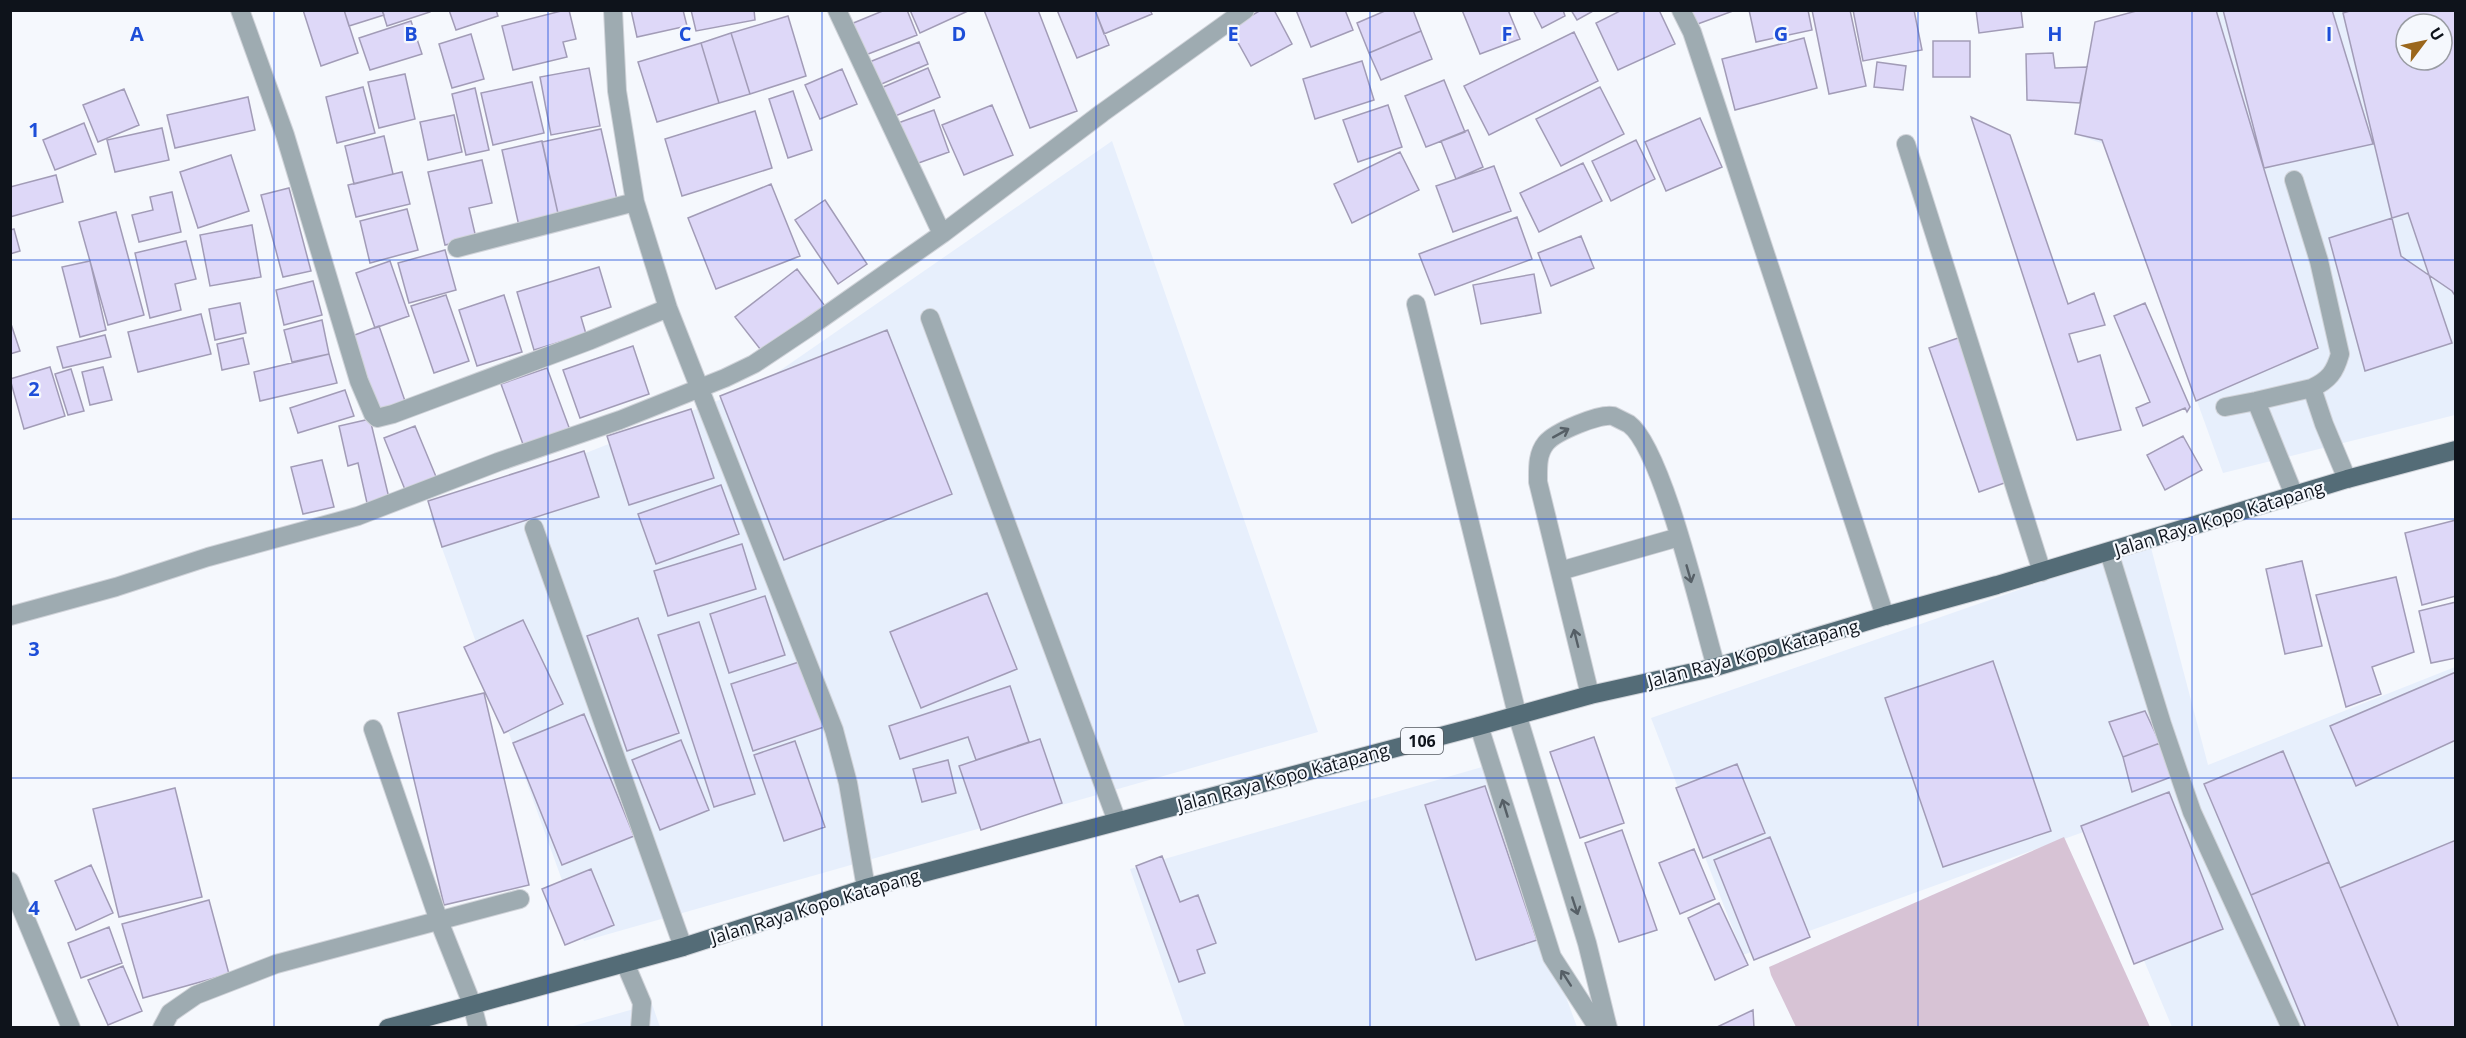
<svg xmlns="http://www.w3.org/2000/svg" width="2466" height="1038" font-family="'Open Sans',sans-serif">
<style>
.built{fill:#e7effc;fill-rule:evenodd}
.green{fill:#d7c3d5}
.building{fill:#ded8f8;stroke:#a29cb7;stroke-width:1.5;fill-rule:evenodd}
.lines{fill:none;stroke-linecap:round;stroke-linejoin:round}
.lane-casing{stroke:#d0d3d9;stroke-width:20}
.street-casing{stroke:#d0d3d9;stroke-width:20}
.primary-casing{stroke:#d0d3d9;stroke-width:20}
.lane{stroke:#9eabb1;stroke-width:18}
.street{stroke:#9eabb1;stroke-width:18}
.primary{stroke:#546c77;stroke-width:18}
.oneway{stroke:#565f66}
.grid{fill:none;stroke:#1d4ed8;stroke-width:1.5;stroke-opacity:0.55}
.labels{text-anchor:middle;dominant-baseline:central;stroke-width:4.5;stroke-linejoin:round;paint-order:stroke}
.shield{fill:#f5f8fd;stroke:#53585f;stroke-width:1.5}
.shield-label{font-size:16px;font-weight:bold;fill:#0e131b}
.street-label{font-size:18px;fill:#0e131b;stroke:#f5f8fd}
.grid-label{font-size:20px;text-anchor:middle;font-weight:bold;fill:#1d4ed8;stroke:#f5f8fd;stroke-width:4.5;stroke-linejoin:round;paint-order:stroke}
</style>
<rect width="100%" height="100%" fill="#f5f8fd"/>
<path class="built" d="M2128,11H2455V415L2223,473L2104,144L2080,136L2113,38ZM2406,24H2442V60H2406Z
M1112,141L1318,732L584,941L430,515L762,383Z
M2150,544L2208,765L2455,667V1027H2172L2089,830L1743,955L1651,718Z
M1482,767L1577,1027H1185L1130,869Z
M652,1004L660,1027L566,1028Z"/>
<path class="green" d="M2064,837L2150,1027H1796L1771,975L1769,967Z"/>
<path class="building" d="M303,10H344L358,53L321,66Z
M344,10H382L384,15L349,26Z
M382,10H430V12L387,26Z
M449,10H496L498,16L456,30Z
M565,10H569L576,39L563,42L567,57L513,70L502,26Z
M631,10H683L687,26L637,37Z
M691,10H754L755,20L696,31Z
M885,10H907L917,35L863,56L851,24Z
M910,10H968V11L920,33Z
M984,10H1038L1077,111L1030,128Z
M1057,10H1095L1109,45L1077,58Z
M1095,10H1150L1152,14L1104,34Z
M1261,10H1274L1292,44L1251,66L1230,28Z
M1296,10H1345L1353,30L1311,47Z
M1387,10H1413L1421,31L1369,53L1357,23Z
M1462,10H1508L1520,39L1480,54Z
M1533,10H1563L1565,16L1542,28Z
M1571,10H1595L1577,20Z
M1622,10H1659L1675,44L1618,70L1596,23Z
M1689,10H1733V11L1695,25Z
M1749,10H1808L1812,30L1756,42Z
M1812,10H1850L1866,86L1829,94Z
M1853,10H1914L1922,50L1863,61Z
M1976,10H2021L2023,27L1979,33Z
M2140,10H2216L2318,348L2196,401L2102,140L2075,134L2095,22Z
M2223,10H2332L2373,144L2264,168Z
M2353,10H2456V297L2452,291L2401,256L2343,13ZM2406,24H2442V60H2406Z
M788,16L806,76L750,94L731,33Z
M411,21L422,54L370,70L359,38Z
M1421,31L1432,59L1381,80L1369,53Z
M1574,32L1598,81L1489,135L1464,86Z
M731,33L750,94L719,103L701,43Z
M471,34L484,79L452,88L439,44Z
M1804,38L1817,88L1735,110L1722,59Z
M1933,41H1970V77H1933Z
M919,42L928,64L877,86L867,63Z
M701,43L719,103L657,122L638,62Z
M2053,53L2055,68L2087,67L2080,103L2027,100L2026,54Z
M1362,61L1374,100L1315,119L1303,79Z
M1877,62L1906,66L1903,90L1874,87Z
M589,68L600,126L551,135L540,77Z
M928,68L940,97L893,117L881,88Z
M842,69L857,104L820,119L805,85Z
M405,74L415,119L379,128L368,82Z
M1444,80L1465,132L1426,147L1405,96Z
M532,82L544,133L493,145L481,93Z
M363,87L375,133L337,143L326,97Z
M1600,87L1624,134L1561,166L1536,119Z
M475,88L489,150L466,155L452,94Z
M124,89L139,125L98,142L83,105Z
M793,91L812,150L788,158L769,99Z
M248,97L255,130L175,148L167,115Z
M992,105L1013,155L964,175L942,125Z
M1388,105L1402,147L1358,162L1343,120Z
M934,110L949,152L913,165L898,123Z
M755,111L772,168L682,196L665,139Z
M454,115L462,152L428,160L420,122Z
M1971,117L2010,135L2068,304L2094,293L2105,325L2069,334L2078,362L2100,355L2121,430L2077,440Z
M1700,118L1722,167L1666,191L1645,142Z
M84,123L96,154L55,170L43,140Z
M162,128L169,160L115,172L107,140Z
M601,129L618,204L559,218L542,142Z
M1468,130L1483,167L1456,179L1441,141Z
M384,136L393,174L354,184L345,146Z
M1636,140L1655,179L1611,201L1592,161Z
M542,141L559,218L519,226L502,150Z
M1400,152L1419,190L1352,223L1334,184Z
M231,155L249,211L198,228L180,172Z
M482,160L492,203L469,208L476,238L445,245L428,172Z
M1583,163L1602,201L1539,232L1520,193Z
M1494,166L1511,211L1453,232L1436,186Z
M402,172L410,204L356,217L348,185Z
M56,175L63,202L10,217V187Z
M771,184L800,256L716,289L688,218Z
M289,188L311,271L283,277L261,195Z
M172,192L181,232L139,242L132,215L153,210L150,197Z
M825,200L867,264L838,284L795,220Z
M407,209L418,250L370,263L360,221Z
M116,212L144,315L108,325L79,222Z
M2408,213L2452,343L2365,371L2329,238Z
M1517,217L1532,259L1435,295L1419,254Z
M252,225L261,277L210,286L200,235Z
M14,229L20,251L10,254V230Z
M1581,236L1594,268L1551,286L1538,253Z
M186,241L196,279L175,284L181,310L150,318L135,253Z
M445,250L456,290L409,303L398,263Z
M90,261L106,330L80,337L62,267Z
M390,261L409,316L375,328L356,273Z
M599,267L611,307L581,317L586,334L534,350L517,292Z
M797,269L825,306L764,354L735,317Z
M1534,274L1541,313L1481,324L1473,285Z
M313,281L322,315L284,325L276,290Z
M446,295L469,361L434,373L411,306Z
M504,295L522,352L477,366L459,310Z
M240,303L246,333L215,340L209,309Z
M2145,303L2190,407L2187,412L2185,408L2143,426L2136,408L2150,402L2114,316Z
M201,314L211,354L138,372L128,332Z
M322,320L329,354L292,362L284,330Z
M10,321L20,351L10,354Z
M379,326L405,401L379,410L352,336Z
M887,330L952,494L784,560L720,396Z
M105,335L111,357L63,368L57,347Z
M1961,337L2010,481L1979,492L1929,348Z
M243,338L249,364L222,370L217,344Z
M633,346L649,394L580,418L563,370Z
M329,354L337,383L260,401L254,372Z
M50,367L65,416L24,429L10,379Z
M103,367L112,400L90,405L82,372Z
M547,368L570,430L524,447L501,384Z
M71,369L84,411L68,415L55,374Z
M345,390L354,416L298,433L290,408Z
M691,409L714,478L629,505L607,436Z
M370,419L389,498L367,503L358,463L348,466L339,426Z
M415,426L437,479L406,492L384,438Z
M2183,436L2202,470L2165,490L2147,455Z
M584,451L599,497L442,547L428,501Z
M322,460L334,507L303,514L291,467Z
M721,485L739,534L656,564L638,514Z
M2456,520V596L2422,605L2405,533Z
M742,544L756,589L668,616L654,571Z
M2302,561L2322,646L2285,654L2266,569Z
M2396,577L2414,652L2372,667L2381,694L2346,707L2316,595Z
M987,593L1017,669L921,708L890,632Z
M765,596L785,655L729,673L710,614Z
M2456,602V658L2431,663L2419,611Z
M638,618L679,733L627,751L587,636Z
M523,620L563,704L504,733L464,647Z
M699,622L755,794L714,807L658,635Z
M802,661L824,727L753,751L731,684Z
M1993,661L2051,831L1943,867L1885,698Z
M2456,672V740L2356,786L2330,726Z
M1010,686L1029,742L976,760L968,737L900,759L889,726Z
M484,693L529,885L444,905L398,713Z
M2145,711L2160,743L2123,757L2109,722Z
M584,714L634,836L562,865L513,743Z
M1594,737L1624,823L1580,838L1550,752Z
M1040,739L1062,803L981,830L959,766Z
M681,740L709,810L660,830L632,760Z
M795,741L825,827L784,841L754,755Z
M2160,743L2171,777L2132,792L2123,757Z
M2283,751L2329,862L2251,895L2204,784Z
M948,760L956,793L922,802L913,769Z
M1737,764L1765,833L1703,858L1676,788Z
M1485,786L1537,940L1476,960L1425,805Z
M175,788L202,897L119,917L93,809Z
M2169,792L2223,929L2134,964L2081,826Z
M1622,830L1657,930L1619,942L1585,843Z
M1770,837L1810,937L1754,960L1714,860Z
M2456,840V1028H2399L2340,888Z
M1694,849L1715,899L1680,914L1659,863Z
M1162,856L1180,902L1198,895L1216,943L1197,950L1205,973L1179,982L1136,866Z
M2329,862L2340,888L2399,1028H2306L2251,895Z
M91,865L113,913L76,930L55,881Z
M591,869L614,925L565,945L542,889Z
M209,900L229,974L143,998L122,924Z
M1719,903L1748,965L1715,980L1688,918Z
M109,927L122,963L81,978L68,943Z
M123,966L142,1011L108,1025L88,980Z
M1753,1010L1754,1028H1715Z"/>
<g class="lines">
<defs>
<path id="lane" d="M1906,144L2042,572
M2294,180L2319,261L2340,354C2335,372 2329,380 2312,388L2324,424L2347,479
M1416,304L1517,714
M930,318L1117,821
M2256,401L2294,495
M2225,407L2256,401L2312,388
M534,528L683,947
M2109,552L2162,724L2192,812L2291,1028
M1560,571L1679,537
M1590,695L1538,482C1538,468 1537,454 1546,443C1555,432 1600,413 1613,416C1617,418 1625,422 1629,424C1663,449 1702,620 1716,667
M373,729L439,921L472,1004L478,1028
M10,881L71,1028
M625,963L642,1003L640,1028
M162,1028L170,1013L196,995L276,964L520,899"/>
<path id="street" d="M240,10L285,135L359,381L373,414L377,418L393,414L591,340L668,308
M613,10L617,91L635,202L668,308L834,730L848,783L866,888
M837,10L942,234
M1681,10L1692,32L1885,616
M457,248L635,202
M10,616L116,587L208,557L358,516L498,462L620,420L725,378L754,364L808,328L942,234L1102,113L1245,10
M1517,714L1587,943L1608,1028
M1479,726L1552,957L1598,1028"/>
<path id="primary" d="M388,1028L683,947L866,888L1479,726L1590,695L1716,667L1885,616L1997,585L2347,479L2456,450"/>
</defs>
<use href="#lane" class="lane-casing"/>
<use href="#street" class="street-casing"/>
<use href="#primary" class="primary-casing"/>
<use href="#lane" class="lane"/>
<use href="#street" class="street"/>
<use href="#primary" class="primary"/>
</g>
<defs><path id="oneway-shaft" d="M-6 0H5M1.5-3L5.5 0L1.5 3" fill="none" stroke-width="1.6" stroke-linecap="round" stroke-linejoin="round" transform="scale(1.5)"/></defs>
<g class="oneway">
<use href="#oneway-shaft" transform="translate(1561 433) rotate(-29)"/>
<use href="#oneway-shaft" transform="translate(1689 574) rotate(74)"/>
<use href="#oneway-shaft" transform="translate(1576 638) rotate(-104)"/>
<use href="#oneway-shaft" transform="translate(1505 808) rotate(-107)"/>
<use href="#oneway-shaft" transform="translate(1575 906) rotate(72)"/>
<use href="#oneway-shaft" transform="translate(1566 978) rotate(-123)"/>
</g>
<path class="grid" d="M274,10V1028M548,10V1028M822,10V1028M1096,10V1028M1370,10V1028M1644,10V1028M1918,10V1028M2192,10V1028M10,260H2456M10,519H2456M10,778H2456"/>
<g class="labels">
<rect class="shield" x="1401" y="728" width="42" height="26" rx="4.5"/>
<g class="shield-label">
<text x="1422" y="741">106</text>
</g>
<g class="street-label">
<text transform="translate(2219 518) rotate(-17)">Jalan Raya Kopo Katapang</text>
<text transform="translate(1753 653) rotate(-15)">Jalan Raya Kopo Katapang</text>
<text transform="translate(1283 777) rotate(-15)">Jalan Raya Kopo Katapang</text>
<text transform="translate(815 906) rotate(-17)">Jalan Raya Kopo Katapang</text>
</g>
</g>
<g class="grid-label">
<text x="137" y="41">A</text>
<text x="411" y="41">B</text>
<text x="685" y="41">C</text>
<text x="959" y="41">D</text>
<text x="1233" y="41">E</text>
<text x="1507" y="41">F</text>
<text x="1781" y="41">G</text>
<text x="2055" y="41">H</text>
<text x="2329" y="41">I</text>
<text x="34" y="137">1</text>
<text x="34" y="396">2</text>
<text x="34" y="656">3</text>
<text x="34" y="915">4</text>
</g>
<rect width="2466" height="1038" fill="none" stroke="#0e131b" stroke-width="24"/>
<g transform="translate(2424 42) rotate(58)"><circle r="28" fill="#f5f8fd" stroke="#999ca3" stroke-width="1.5"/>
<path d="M0-4.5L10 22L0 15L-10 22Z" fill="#9b671d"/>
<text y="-9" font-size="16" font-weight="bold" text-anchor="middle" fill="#0e131b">U</text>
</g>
</svg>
